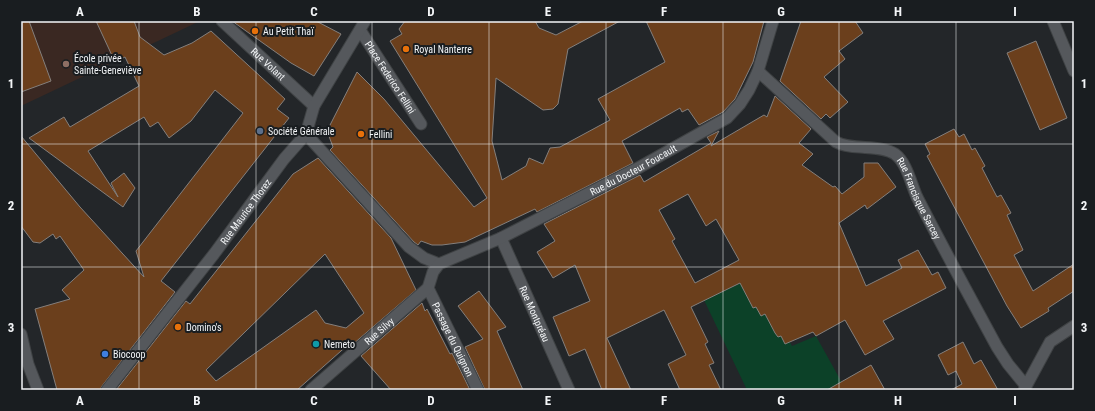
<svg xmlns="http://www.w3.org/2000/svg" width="1095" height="411" font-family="'Roboto Condensed',sans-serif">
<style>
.education{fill:#3a2822}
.green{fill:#0c4128}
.building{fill:#6b3f1c;stroke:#847f7c;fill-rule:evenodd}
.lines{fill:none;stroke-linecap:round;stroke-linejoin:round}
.minor-casing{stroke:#3f4244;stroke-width:13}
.tertiary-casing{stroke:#3f4244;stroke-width:13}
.minor{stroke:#55585c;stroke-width:11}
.tertiary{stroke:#55585c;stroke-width:11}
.grid{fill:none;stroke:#f3f5f7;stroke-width:1;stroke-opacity:0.55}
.food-dot{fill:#e8710a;stroke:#191d20;stroke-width:1.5}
.education-dot{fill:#8d6e63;stroke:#191d20;stroke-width:1.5}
.service-dot{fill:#5c6f8a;stroke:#191d20;stroke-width:1.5}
.culture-dot{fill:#0f9aa8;stroke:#191d20;stroke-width:1.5}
.shop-dot{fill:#3f7fe0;stroke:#191d20;stroke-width:1.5}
.labels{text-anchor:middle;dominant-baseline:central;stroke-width:4;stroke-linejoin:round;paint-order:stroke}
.poi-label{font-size:10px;fill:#f3f5f7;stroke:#191d20;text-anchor:start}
.street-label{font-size:10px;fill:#f3f5f7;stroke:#191d20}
.neatline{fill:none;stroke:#f3f5f7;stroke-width:1.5}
.grid-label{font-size:13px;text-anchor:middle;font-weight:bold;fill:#f3f5f7}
</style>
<rect width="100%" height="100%" fill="#232629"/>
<path class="education" d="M21,21H200L21,106Z"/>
<path class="green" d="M741,283L761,288L792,346L816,336L846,390H747L704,300Z"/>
<path class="building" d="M21,21H29L51,81L21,92Z
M96,21H134L140,37L164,55L192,43L211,31L285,99L277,109L289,118L161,281L175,292L102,386L100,390H57L35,309L70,299L62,290L84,270L60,236L56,239L53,234L40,243L33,242L21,226V136L80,207L144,277L136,251L243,113L215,90L191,121L169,138L158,122L150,127L144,117L88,151L118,197L111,183L124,173L135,188L123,207L29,138L64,117L70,127L139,86L125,57L115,62Z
M232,21H316L341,34L314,76L291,63Z
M405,21H535L539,28L556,35L583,21H620L568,49L558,104L553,109L543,110L496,78L492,141L502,180L526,166L529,158L543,164L550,148L560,147L610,120L598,99L665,62L646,21H764L753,62L735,99L723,112L699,125L688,109L682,112L680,108L622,141L633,163L537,212L535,209L465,242L442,245H432L421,241L418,245L414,242L330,150L333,147L327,131L357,72L384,99L474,207L487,198L390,41L402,34L399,29Z
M801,21H855L863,33L839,51L845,59L824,77L848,102L830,118L826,114L821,119L780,81Z
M1036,41L1067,118L1040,130L1007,53Z
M775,96L811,129L799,143L813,154L802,165L833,187L835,186L842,194L864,177V163H878L896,187L867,209L865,205L839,223L866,286L902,268L898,260L918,250L932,275L938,272L946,288L883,321L894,339L865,355L845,320L816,336L813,332L785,344L781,336L778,337L775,333L765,314L761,316L756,307L753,308L740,283L691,307L708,342L705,344L714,363L709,365L721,390H680L668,364L686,355L664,310L607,338L631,390H602L585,349L569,356L553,317L590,301L575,265L553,278L537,252L555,241L544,224L640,175L644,182L711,143L707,137L719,131L711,146L764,115L767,117ZM688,194L706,226L716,219L739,260L695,283L672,241L675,239L659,210Z
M954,129L959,137L964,134L972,150L975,148L985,166L982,168L997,197L1001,195L1011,213L1007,215L1023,250L1014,255L1033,291L1074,264V291L1048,308L1049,311L1021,328L1007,306L927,156L930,154L925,144Z
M318,158L391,238L416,290L352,345L350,343L297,390H116L186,301L190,304L293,174ZM325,254L364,313L346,328L325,323L316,310L216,381L206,370Z
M479,291L506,327L497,331L523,390H485L465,347L483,339L458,306Z
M422,303L425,311L427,309L450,354L452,353L470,390H391L361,356Z
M963,342L974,364L981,360L998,390H951L962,384L956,371L948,375L938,355Z
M871,365L885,390H827Z"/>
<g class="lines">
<defs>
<g id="minor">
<path id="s1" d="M222,21L314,106"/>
<path d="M1053,21L1074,71"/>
<path id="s2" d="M360,30L421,124"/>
<path id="s3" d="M758,71L836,142C853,151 880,144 895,154C907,163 911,184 917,197C943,248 970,297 997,347L1008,364L1026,386"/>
<path d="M306,134L409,247L424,258L439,264"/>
<path id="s4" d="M501,238L569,390"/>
<path id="s5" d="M428,288L478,390"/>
<path id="s6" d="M311,390L428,288L433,272L439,264L501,238L638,168L727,118L740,104L749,90L758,71L773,21"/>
<path d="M1024,390L1050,342L1074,326"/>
</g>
<g id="tertiary">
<path d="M21,334L28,364L38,390"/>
<path id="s7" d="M107,390L214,254L284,159L306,134L314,106L365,21"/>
</g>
</defs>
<use href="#minor" class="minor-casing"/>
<use href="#tertiary" class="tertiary-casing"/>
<use href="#minor" class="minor"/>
<use href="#tertiary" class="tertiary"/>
</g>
<path class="grid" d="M139,21V390M256,21V390M372,21V390M489,21V390M606,21V390M723,21V390M839,21V390M956,21V390M21,144H1074M21,267H1074"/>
<g class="food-dot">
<circle cx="255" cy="31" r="4"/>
<circle cx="406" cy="49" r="4"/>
<circle cx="361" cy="134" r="4"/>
<circle cx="178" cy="327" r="4"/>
</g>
<circle class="education-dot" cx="66" cy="64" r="4"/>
<circle class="service-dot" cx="260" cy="131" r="4"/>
<circle class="culture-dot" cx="316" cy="344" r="4"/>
<circle class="shop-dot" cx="105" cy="354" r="4"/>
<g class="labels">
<g class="poi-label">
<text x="263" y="31">Au Petit Thaï</text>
<text x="414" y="49">Royal Nanterre</text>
<text x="74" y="58">École privée<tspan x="74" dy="12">Sainte-Geneviève</tspan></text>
<text x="268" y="131">Société Générale</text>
<text x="369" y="134">Fellini</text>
<text x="186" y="327">Domino's</text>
<text x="324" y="344">Nemeto</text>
<text x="113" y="354">Biocoop</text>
</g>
<g class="street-label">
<text stroke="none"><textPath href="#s1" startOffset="63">Rue Volant</textPath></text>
<text stroke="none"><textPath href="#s2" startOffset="56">Place Federico Fellini</textPath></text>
<text stroke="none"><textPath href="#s6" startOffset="398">Rue du Docteur Foucault</textPath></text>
<text stroke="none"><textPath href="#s3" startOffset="217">Rue Francisque Sarcey</textPath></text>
<text stroke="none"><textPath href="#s7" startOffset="226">Rue Maurice Thorez</textPath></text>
<text stroke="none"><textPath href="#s4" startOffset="83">Rue Montpréau</textPath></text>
<text stroke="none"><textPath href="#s6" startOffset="90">Rue Silvy</textPath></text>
<text stroke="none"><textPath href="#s5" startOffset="57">Passage du Quignon</textPath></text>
</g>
</g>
<rect width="1095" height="411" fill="none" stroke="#191d20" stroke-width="44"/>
<rect x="22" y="22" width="1051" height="367" class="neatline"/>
<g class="grid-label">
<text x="80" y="16">A</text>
<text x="197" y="16">B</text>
<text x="314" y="16">C</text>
<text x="431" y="16">D</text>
<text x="548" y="16">E</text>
<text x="664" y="16">F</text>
<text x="781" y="16">G</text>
<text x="898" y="16">H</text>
<text x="1015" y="16">I</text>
<text x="11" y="88">1</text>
<text x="1084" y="88">1</text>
<text x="11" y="210">2</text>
<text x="1084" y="210">2</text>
<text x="11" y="332">3</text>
<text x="1084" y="332">3</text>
<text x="80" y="405">A</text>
<text x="197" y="405">B</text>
<text x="314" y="405">C</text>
<text x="431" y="405">D</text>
<text x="548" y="405">E</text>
<text x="664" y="405">F</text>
<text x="781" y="405">G</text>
<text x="898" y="405">H</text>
<text x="1015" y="405">I</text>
</g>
</svg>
